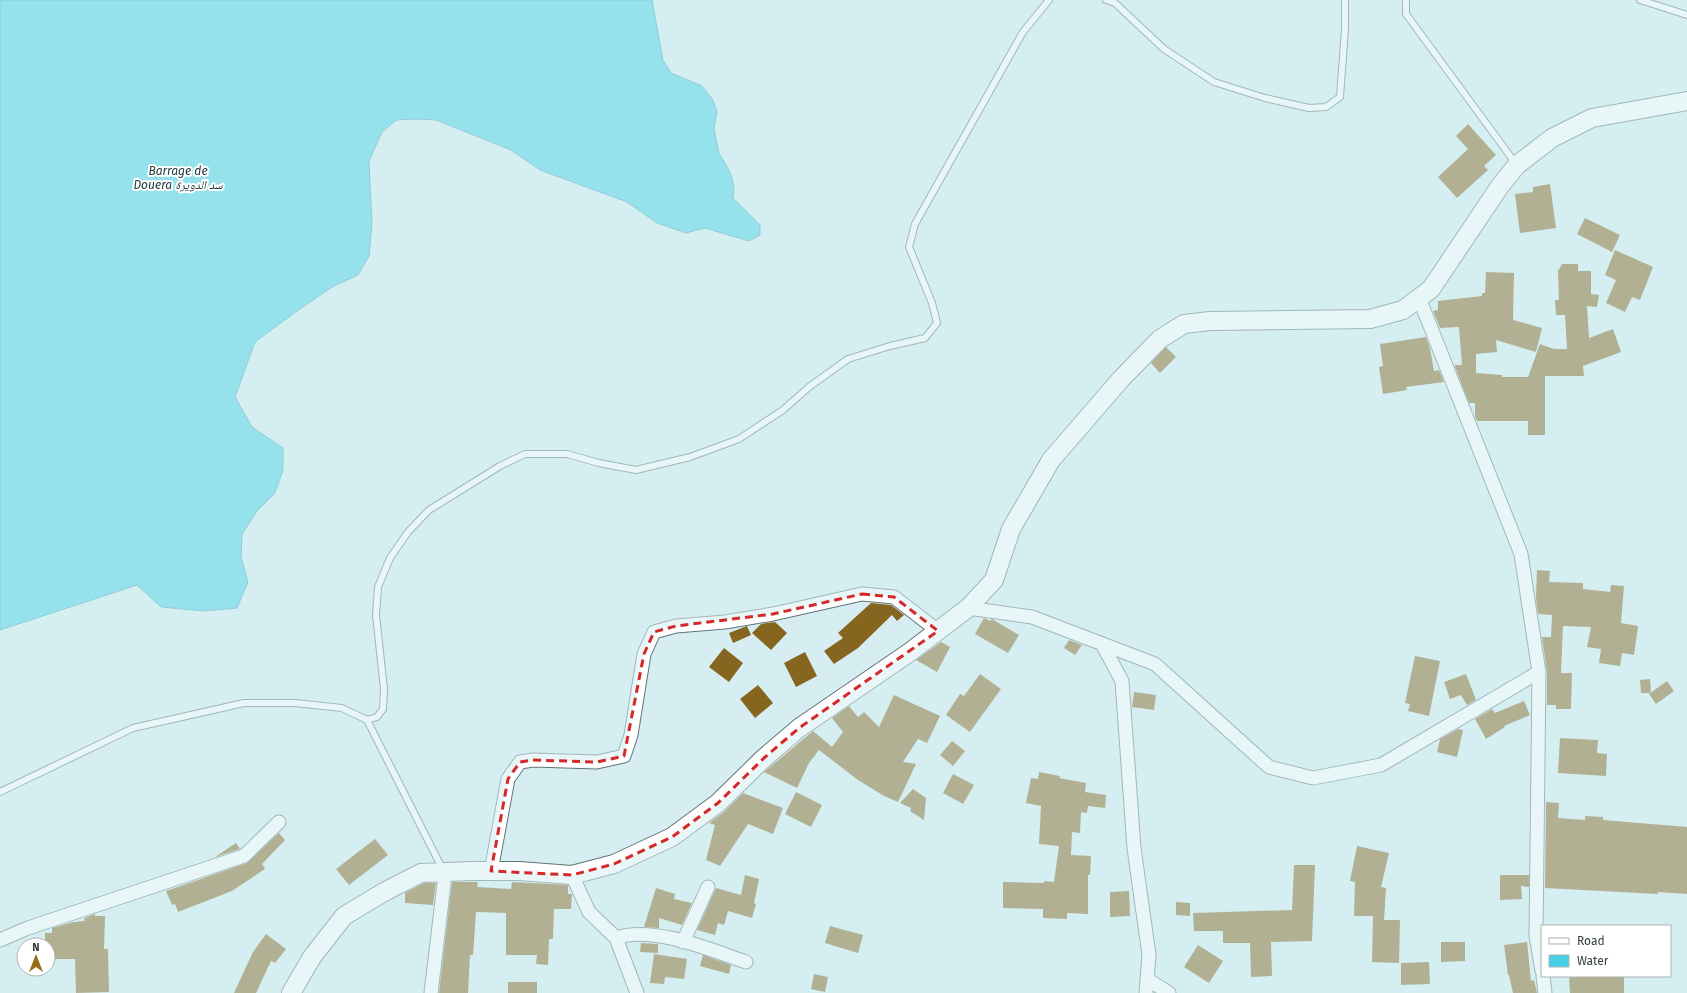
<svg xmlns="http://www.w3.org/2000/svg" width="1687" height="993" font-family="'Fira Sans','Noto Naskh Arabic',sans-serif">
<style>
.water{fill:#47d0e5;stroke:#42a4b4}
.building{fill:#86651f}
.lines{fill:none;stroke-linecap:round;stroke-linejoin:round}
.lane-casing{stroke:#5f7478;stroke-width:8}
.street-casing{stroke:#5f7478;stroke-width:15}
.secondary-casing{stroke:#5f7478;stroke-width:20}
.lane{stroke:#fff;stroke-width:6}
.street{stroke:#fff;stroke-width:13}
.secondary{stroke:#fff;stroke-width:18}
.marked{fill:none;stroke:#d62828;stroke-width:3;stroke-dasharray:8 5;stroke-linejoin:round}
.labels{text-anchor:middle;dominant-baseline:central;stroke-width:4;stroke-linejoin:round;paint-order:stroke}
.water-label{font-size:12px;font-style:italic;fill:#21393c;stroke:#fff}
</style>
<rect width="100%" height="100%" fill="#d6eef2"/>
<path class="water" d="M0,0H652L663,60L671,73L702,86L713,100L717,112L714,129L719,153L730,172L734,186L733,198L760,225V235L749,241L705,228L686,233L657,223L627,202L540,170L511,150L436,120L416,119L396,120L382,132L369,161L372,224L369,256L358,275L332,287L297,311L255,342L235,397L252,427L283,448V470L275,493L257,511L242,534L241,557L248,582L237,608L204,611L161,607L137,585L0,630Z"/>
<path class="building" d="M1468,124L1496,155L1484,166L1488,170L1457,198L1438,177L1468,149L1456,136Z
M1550,184L1556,228L1520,233L1515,194L1533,192V187Z
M1585,218L1620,235L1612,252L1577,234Z
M1615,250L1653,267L1640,300L1632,297L1625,312L1606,303L1616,280L1605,275Z
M1562,264H1578V271H1591V294L1599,295L1597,307L1587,306L1589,338L1613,329L1621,352L1583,366L1584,376H1545V435H1528V421H1477L1475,416V403H1469L1455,367V365H1462L1459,327L1440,328L1433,311L1438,310V301L1482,296V293H1485L1486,272L1514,273L1513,320L1542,328L1536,352L1496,340L1497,352L1476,354V373L1502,375V377H1528L1540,344L1554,349H1567L1565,315H1556L1555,300H1559L1558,271Z
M1426,337L1430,348L1434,371L1439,370L1444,382L1406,387L1407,390L1383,394L1379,367L1383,366L1380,344Z
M1166,347L1176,357L1160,373L1151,363Z
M1537,570L1550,571L1549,582L1583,583V589L1610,592L1611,585L1624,586L1621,623L1638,626L1634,655L1622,653L1620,666L1599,663L1601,649L1587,647L1591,627L1563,626L1561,673H1572L1571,709H1556V705H1547V672L1542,637H1551L1552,615L1538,614L1536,599Z
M871,603L891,605L904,615L897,621L892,615L858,648L834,664L824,651L843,638L838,633Z
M984,618L990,621L992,619L1019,635L1008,653L975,634Z
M775,622L787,633L771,650L752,633L761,624Z
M747,626L751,635L733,643L729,633Z
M1069,640L1082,645L1075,655L1064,648Z
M941,642L950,647L937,672L916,660Z
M724,648L743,663L729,682L709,667Z
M805,652L817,676L796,687L784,663Z
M1415,656L1440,661L1429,716L1408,711L1410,704L1405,703Z
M980,674L1001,689L970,732L946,715L960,694L964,696Z
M1466,674L1476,700L1467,705L1461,695L1450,699L1444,682Z
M1650,679L1651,693H1641L1640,680Z
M1667,681L1674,691L1656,704L1649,694Z
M758,685L773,703L755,718L740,699Z
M1134,692L1156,695L1154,710L1132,707Z
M894,695L940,716L927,743L918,739L903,762L916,764L898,802L884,796L858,780L819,750L809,763L797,788L764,772L813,731L832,747L843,732L832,718L849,706L858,717L864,712L879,727Z
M1524,701L1530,715L1504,726L1505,727L1486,739L1475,719L1492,709L1495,713Z
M1458,729L1463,730L1457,757L1437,752L1440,739Z
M1560,738L1598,740L1597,753L1607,754L1606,776L1558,773Z
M952,741L965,751L953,766L940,755Z
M1039,772L1060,776L1059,778L1086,783L1085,792L1106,795L1105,808L1088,806L1087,813L1081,812L1080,833L1072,832L1071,855L1091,856L1090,875H1088V914L1067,913V919L1043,918V909L1003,908V882L1044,883V881L1054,882L1059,846L1039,844L1041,806L1026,803L1031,778L1038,779Z
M953,774L974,785L963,804L943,793Z
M913,789L926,798L924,820L910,811L911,808L900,803Z
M796,792L822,805L811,827L785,814Z
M743,793L783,808L773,834L748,824L720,866L706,860L715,825L709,823L725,811Z
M1546,802L1559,803L1558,818L1585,820V816L1603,817V820L1687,827V894L1658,892V894L1545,888Z
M279,833L285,840L262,864L265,869L232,891L178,912L175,904L172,905L166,891L247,863Z
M375,839L388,855L349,885L336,869Z
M236,843L240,849L215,857Z
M1357,846L1389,853L1381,887L1386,888L1384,920H1400L1399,963L1372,962L1373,916H1354L1355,882L1350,881Z
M1294,865H1315L1312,941L1271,942L1272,976L1251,977L1250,943H1223V931H1194L1193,913L1292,910Z
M745,875L759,879L754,903L756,904L752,918L728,911L724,925L718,923L715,935L697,930L716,888L741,895Z
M1500,875H1529V887L1521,886L1522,899L1500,900Z
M452,882H478L477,887L511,889L512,882L568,885V894H572L571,909H554L553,939H549L548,965L536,964L537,955H506V913L476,912L473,955H470L468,993H439Z
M424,883H436L433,905L405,903V893Z
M656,888L675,894L674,899L692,903L682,925L659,918V928L644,927Z
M1129,891L1130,916L1110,917V892Z
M1176,902L1190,903V916L1176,915Z
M95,914V916H105L104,949H108L109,992L76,993L75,959H48V945H45V933H52V928L73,922L85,921L84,918Z
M830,926L863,935L858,953L825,943Z
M266,934L286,949L275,963L271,961L256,993H234L253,952Z
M1441,942H1465V961L1441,962Z
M1527,942L1531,981L1534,980L1537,993H1513L1509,975H1508L1504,945Z
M641,943L658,944V953L640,952Z
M1198,945L1223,961L1209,983L1184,967Z
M654,954L687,959L684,979L665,977L664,984L650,983Z
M703,955L731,965L729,974L700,966Z
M1429,962L1430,984L1401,985V963Z
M814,974L828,977L825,992L811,989Z
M1569,976H1624V993H1570Z
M508,982H537V993H508Z"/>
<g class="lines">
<defs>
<path id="lane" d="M1106,0L1115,3L1164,49L1214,82L1265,98L1309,108L1326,107L1340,97L1345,29V0
M1406,0V14L1516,164
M1640,0L1687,15
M367,720L443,870
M0,792L133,728L244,703H295L342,708L367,720L377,717L383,709L384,689L376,615L378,587L390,558L408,532L429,510L500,466L525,454H567L599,463L636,470L690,457L739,439L783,410L809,387L848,359L890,346L925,338L937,323L932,303L909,247L915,224L1023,32L1049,0"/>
<path id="street" d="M1419,298L1521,554L1539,672L1536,936L1542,971
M968,608L1032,617L1155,664L1269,767L1313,778L1381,765L1539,672
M1102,644L1122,681L1134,848L1149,955L1146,993
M491,871L508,779L520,762L533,760L597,762L624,756L631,735L644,654L654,632L676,626L725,622L773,614L862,594L894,597L938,631
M572,875L589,912L616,938L637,993
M616,938C652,925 711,950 746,962
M0,940L28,928L244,856L279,822
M683,942L708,887
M1543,976L1545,993
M1147,979L1169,993
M431,993L444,884V872"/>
<path id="secondary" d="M291,993L312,957L344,916L384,892L421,873L471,871H519L572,875L614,864L672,837L718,803L764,758L799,728L910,652L968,608L994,580L1011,529L1051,460L1121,379L1160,339L1184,324L1210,321L1370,319L1403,310L1431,289L1500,186L1517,165L1552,138L1592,118L1687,101"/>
</defs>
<use href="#lane" class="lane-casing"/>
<use href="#street" class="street-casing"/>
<use href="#secondary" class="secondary-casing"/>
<use href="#lane" class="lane"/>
<use href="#street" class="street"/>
<use href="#secondary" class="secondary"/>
</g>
<path d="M0 0H1687V993H0ZM862,594L894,597L938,631L799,728L764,758L718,803L672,837L614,864L572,875L491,871L508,779L520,762L533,760L597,762L624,756L644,654L654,632L676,626L773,614Z" fill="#d6eef2" fill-opacity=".55" fill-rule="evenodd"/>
<path class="marked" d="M862,594L894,597L938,631L799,728L764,758L718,803L672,837L614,864L572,875L491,871L508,779L520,762L533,760L597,762L624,756L644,654L654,632L676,626L773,614Z"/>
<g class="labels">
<g class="water-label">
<text x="178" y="171">Barrage de<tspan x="178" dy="14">Douera سد الدويرة</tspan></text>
</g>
</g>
<rect x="1541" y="925" width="130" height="52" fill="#ffffff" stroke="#aeb2b3"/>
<rect x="1549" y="938" width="20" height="6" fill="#ffffff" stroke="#aeb2b3"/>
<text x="1577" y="945" font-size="12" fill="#353f41">Road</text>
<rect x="1549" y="955" width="20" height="12" fill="#47d0e5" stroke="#aeb2b3"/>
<text x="1577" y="965" font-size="12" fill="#353f41">Water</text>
<g transform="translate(36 957)"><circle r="19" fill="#ffffff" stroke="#aeb2b3"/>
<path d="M0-3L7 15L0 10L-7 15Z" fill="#956e18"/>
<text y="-6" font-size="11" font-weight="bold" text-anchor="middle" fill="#353f41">N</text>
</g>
</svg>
